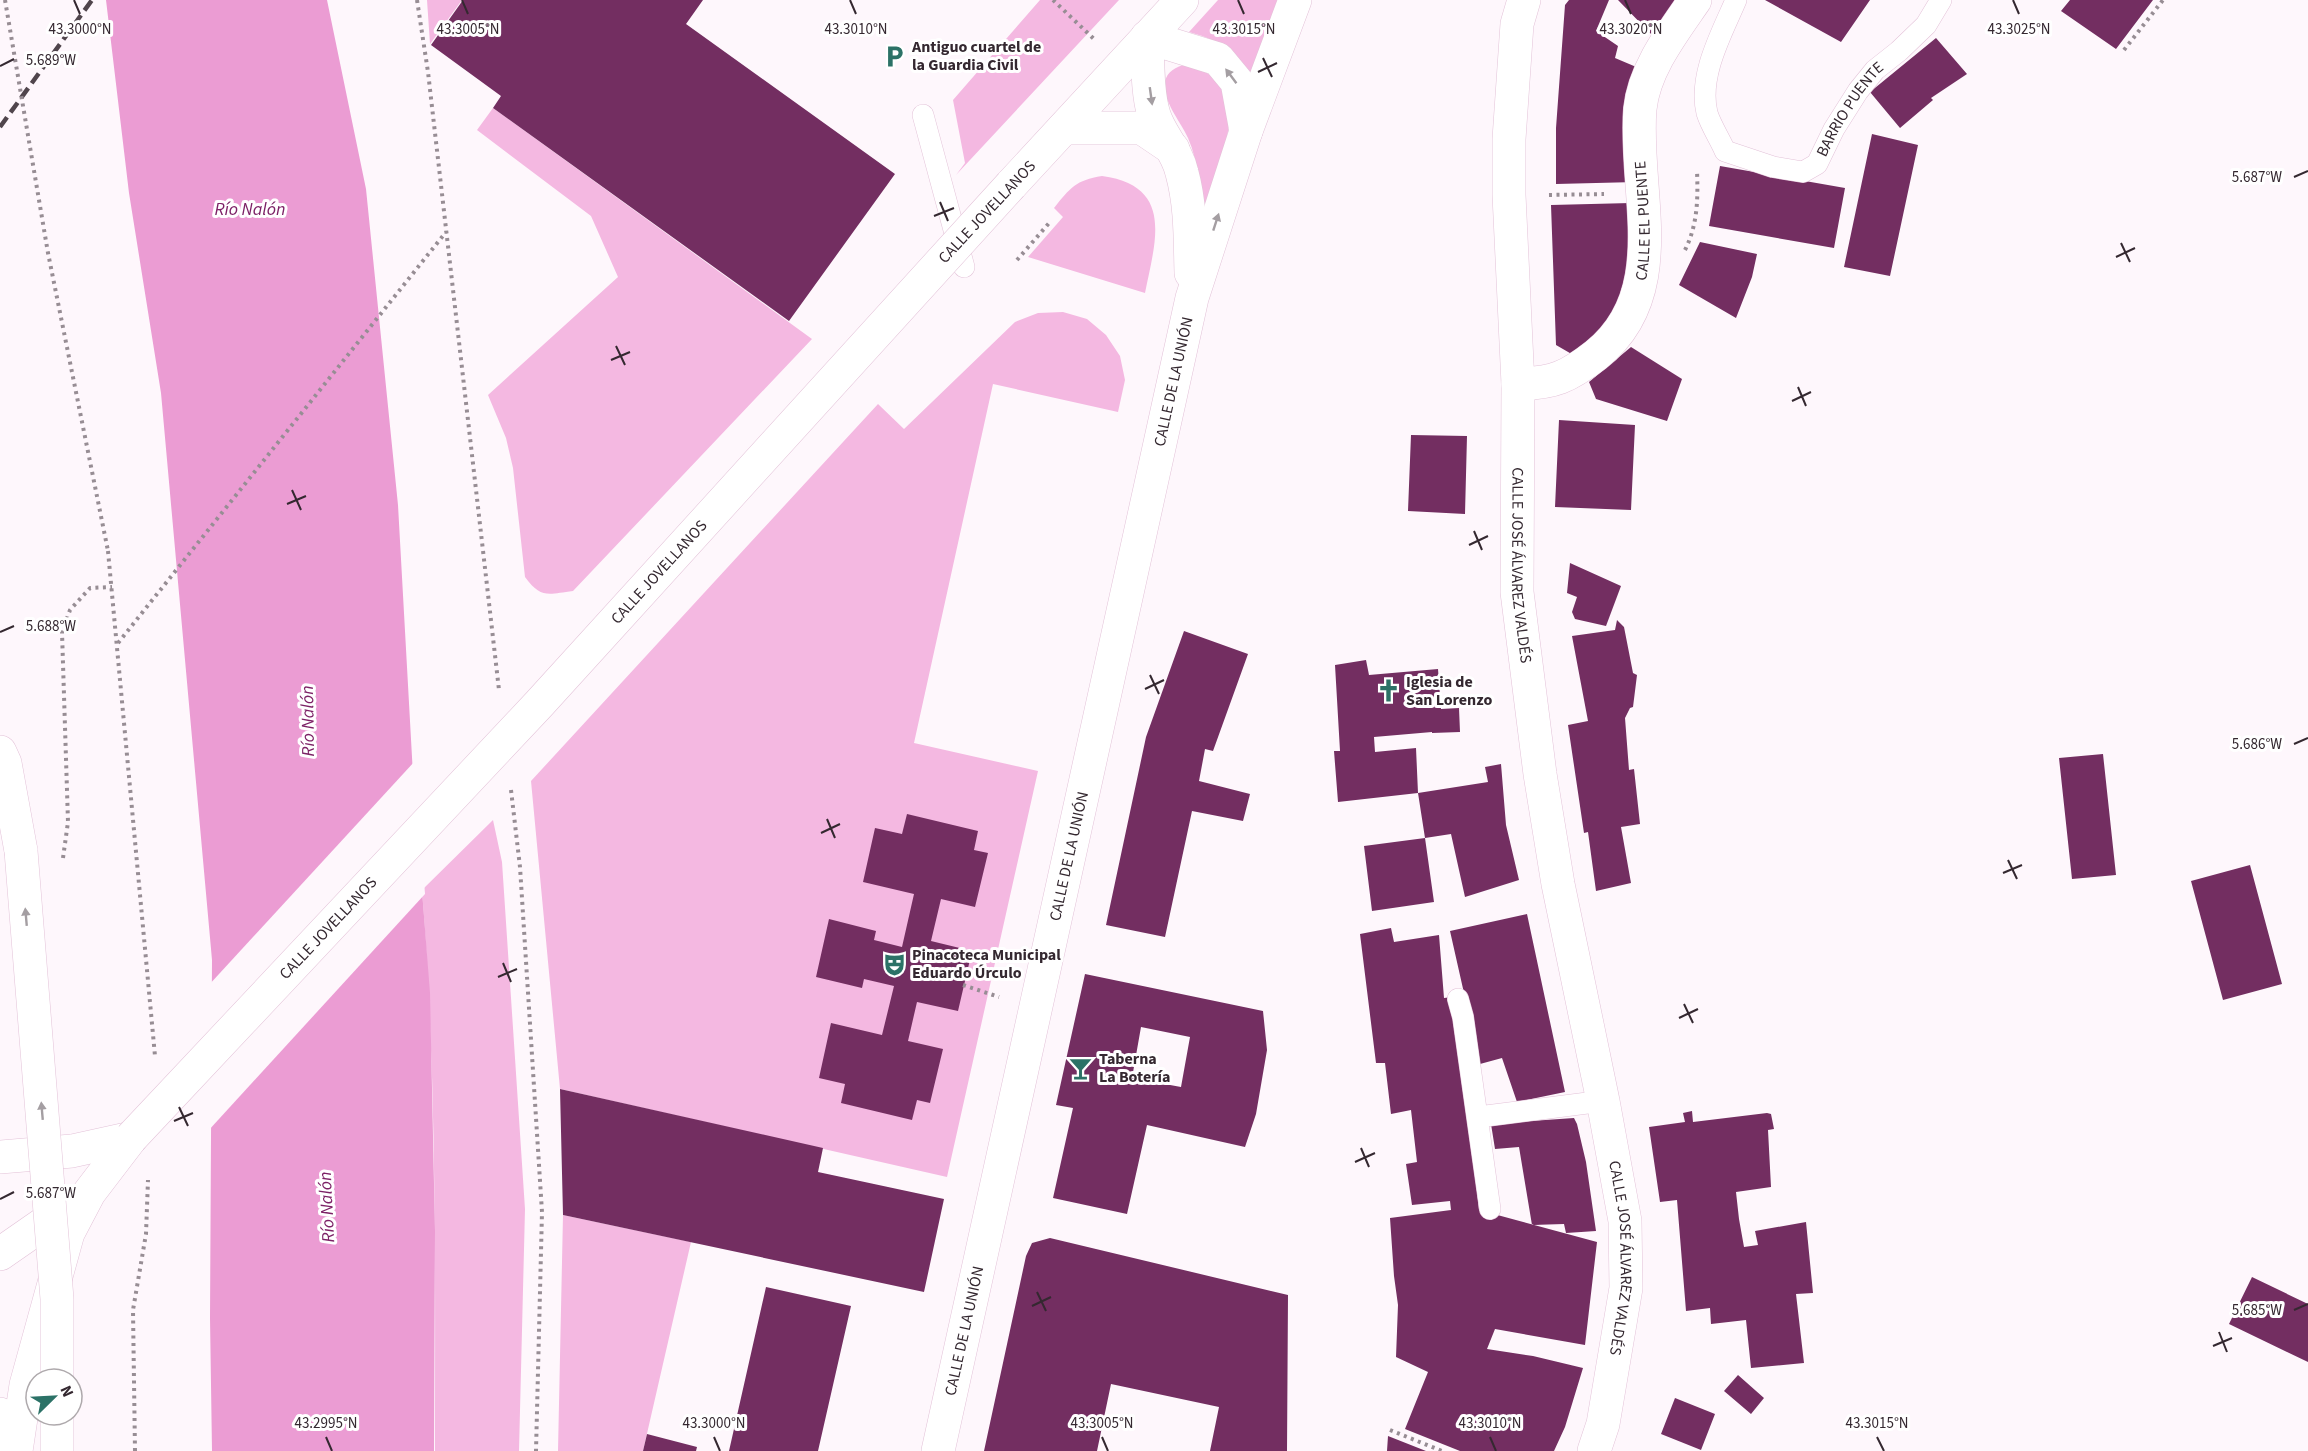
<svg xmlns="http://www.w3.org/2000/svg" width="2308" height="1451" font-family="'Source Sans 3',sans-serif">
<style>
.green{fill:#f4b8e1}
.water{fill:#eb9cd3}
.pier{fill:#fef7fc}
.building{fill:#732e61;fill-rule:evenodd}
.lines{fill:none;stroke-linecap:round;stroke-linejoin:round}
.lane-casing{stroke:#e3c2d8;stroke-width:22}
.street-casing{stroke:#e3c2d8;stroke-width:34}
.secondary-casing{stroke:#e3c2d8;stroke-width:34}
.primary-casing{stroke:#e3c2d8;stroke-width:34}
.path{stroke:#978d94;stroke-width:4;stroke-dasharray:3 4.5;stroke-linecap:butt}
.lane{stroke:#fff;stroke-width:21}
.street{stroke:#fff;stroke-width:33}
.secondary{stroke:#fff;stroke-width:33}
.primary{stroke:#fff;stroke-width:33}
.rail{stroke:#50454c;stroke-width:4.5;stroke-dasharray:12 6;stroke-linecap:butt}
.secondary-bridge-casing{stroke:#e3c2d8;stroke-width:34;stroke-linecap:butt}
.primary-bridge-casing{stroke:#e3c2d8;stroke-width:34;stroke-linecap:butt}
.path-bridge{stroke:#978d94;stroke-width:4;stroke-dasharray:3 4.5;stroke-linecap:butt}
.secondary-bridge{stroke:#fff;stroke-width:33}
.primary-bridge{stroke:#fff;stroke-width:33}
.oneway{fill:#a49ea2}
.ticks{fill:none;stroke:#342830;stroke-width:2}
.labels{text-anchor:middle;dominant-baseline:central;stroke-width:6;stroke-linejoin:round;paint-order:stroke}
.poi-label{font-size:16px;font-weight:bold;fill:#342830;stroke:#fff;text-anchor:start}
.street-label{font-size:16px;fill:#342830;stroke:#fff}
.water-label{font-size:18px;font-style:italic;fill:#7c2166;stroke:#fff}
.ticks-label{font-size:15px;text-anchor:middle;fill:#342830;stroke:#fff;stroke-width:6;stroke-linejoin:round;paint-order:stroke}
</style>
<rect width="100%" height="100%" fill="#fef7fc"/>
<path class="green" d="M427,0H462L430,44Z
M1040,0H1119L956,175L965,163L953,100Z
M1218,0H1282L1252,81C1230,53 1226,42 1189,32Z
M1183,65C1190,67 1198,69 1205,72C1253,97 1215,182 1204,220C1200,193 1199,163 1188,138C1181,122 1166,106 1165,88C1164,75 1171,69 1183,65Z
M493,108L812,339L573,591C548,594 541,599 525,577L513,468L506,438L488,395L618,277L591,216L477,130Z
M1102,176C1175,186 1155,242 1145,293L1028,257L1063,217L1054,208C1070,188 1076,180 1102,176Z
M1063,312L1087,319L1106,335L1120,356L1125,380L1118,412L993,384L914,743L1038,771L947,1177L560,1089L531,781L878,404L904,429L1015,322L1038,313Z
M493,820L502,862L525,1209L519,1451H435C435,1264 437,1077 422,890Z
M563,1215L691,1242L643,1451H558Z"/>
<path class="water" d="M106,0H327L366,189L398,505L413,775L430,993L435,1231L434,1451H212L210,1318L212,960L161,393L129,193Z"/>
<path class="pier" d="M415,761L425,894L208,1131V986Z"/>
<path class="building" d="M463,0H703L686,24L895,174L789,321L493,108L501,96L431,45Z
M1569,0H1609L1596,31L1618,46L1615,58L1641,69L1636,182L1556,184V128L1565,5Z
M1618,0H1678L1653,36Z
M1765,0H1870L1841,42Z
M2070,0H2153L2116,49L2061,11Z
M1936,38L1967,74L1931,98L1933,100L1900,128L1870,92Z
M1872,134L1918,145L1890,276L1844,267Z
M1720,166L1845,188L1834,248L1709,226Z
M1631,203L1634,246L1609,333L1575,356L1556,345L1551,205Z
M1700,242L1757,254L1752,277L1736,318L1679,285Z
M1631,347L1682,379L1667,421L1596,399L1589,382Z
M1559,420L1635,425L1631,510L1555,507Z
M1411,435L1467,436L1465,514L1408,511Z
M1570,563L1621,586L1606,626L1575,619L1572,612L1577,597L1567,593Z
M1617,620L1624,627L1633,673L1637,675L1633,707L1630,708L1625,718L1629,770L1634,769L1640,824L1621,827L1631,883L1596,891L1588,832L1584,833L1568,725L1588,721L1572,636L1615,630Z
M1184,631L1248,654L1213,751L1205,749L1199,781L1250,794L1243,821L1192,811L1165,937L1106,925L1146,737Z
M1366,660L1369,675L1438,669L1441,709L1459,708L1460,732L1432,733V732L1374,737L1375,752L1416,748L1418,793L1338,802L1334,751H1340L1335,665Z
M2103,754L2116,875L2072,879L2059,758Z
M1501,764L1506,825L1519,880L1465,897L1451,834L1425,838L1418,793L1488,782L1485,767Z
M907,814L978,831L974,850L988,853L975,907L941,899L931,941L972,951L958,1011L917,1002L908,1041L943,1049L930,1103L917,1100L912,1120L841,1103L845,1084L819,1078L831,1023L882,1035L894,986L864,979L862,988L816,977L829,919L876,931L874,940L902,947L914,894L863,882L875,828L902,834Z
M1425,838L1434,902L1372,911L1364,846Z
M2250,865L2282,984L2223,1000L2191,881Z
M1527,914L1565,1092L1517,1102L1502,1058L1480,1064L1450,931Z
M1391,928L1394,942L1439,935L1444,998L1452,997L1462,1054L1479,1210L1597,1242L1585,1345L1495,1329L1487,1349L1533,1356L1583,1368L1565,1427L1554,1451H1460L1405,1429L1428,1372L1396,1357L1398,1305L1394,1276L1390,1218L1451,1210L1450,1201L1412,1205L1406,1164L1417,1162L1411,1110L1391,1114L1385,1063H1376L1360,934Z
M1085,974L1263,1011L1267,1050L1256,1114L1245,1147L1147,1125L1127,1214L1053,1198L1073,1108L1056,1105ZM1141,1027L1190,1037L1181,1087L1132,1078Z
M560,1089L823,1148L818,1172L944,1199L924,1292L563,1215Z
M1692,1111L1693,1122L1767,1113L1771,1114L1774,1129L1768,1130L1771,1187L1736,1192L1739,1219L1744,1247L1758,1245L1755,1231L1806,1222L1813,1293L1796,1294L1804,1363L1751,1368L1746,1320L1711,1324L1710,1308L1686,1311L1677,1200L1660,1202L1649,1127L1685,1122L1683,1113Z
M1574,1118L1577,1124L1586,1162L1596,1231L1566,1233L1564,1224L1532,1225L1519,1147L1495,1149L1491,1124Z
M1050,1238L1288,1295L1287,1451H1210L1219,1407L1111,1384L1097,1451H984L1026,1256L1032,1243Z
M2252,1277L2308,1304V1362L2229,1324Z
M766,1287L851,1306L818,1451H729Z
M1738,1375L1764,1398L1751,1414L1724,1391Z
M1675,1398L1715,1414L1701,1450L1661,1434Z
M647,1434L697,1447L696,1451H643Z
M1388,1436L1426,1451H1387Z"/>
<g class="lines">
<defs>
<g id="lane">
<path id="s1" d="M1736,0C1722,33 1698,75 1707,113C1711,126 1720,139 1725,151L1773,167L1803,172L1817,164L1834,129L1858,91L1875,70L1899,51L1926,25L1941,0"/>
<path d="M923,115L964,267"/>
<path d="M1458,999L1463,1017L1490,1209"/>
<path d="M1478,1117L1603,1101"/>
</g>
<g id="street">
<path d="M1064,128H1142L1173,149"/>
<path d="M1191,273C1190,239 1191,206 1182,173C1177,150 1160,135 1154,115C1147,93 1148,61 1147,37L1218,59L1237,82L1246,131"/>
<path id="s2" d="M1518,384C1554,383 1568,377 1596,355C1674,293 1633,191 1640,109C1644,69 1673,32 1695,0"/>
<path id="s3" d="M938,1451L1192,298L1246,131L1295,0"/>
</g>
<g id="secondary">
<path id="s4" d="M1524,0L1517,24L1509,139V195L1518,384L1517,592L1540,774L1558,884L1603,1101L1625,1221L1626,1288L1603,1424L1594,1451"/>
<path d="M1011,185L1182,0"/>
<path d="M0,1157L72,1151L131,1138"/>
<path d="M0,1254L72,1204"/>
<path d="M16,1451L26,1385L68,1233L89,1193L131,1138"/>
</g>
<path id="primary" d="M0,752L5,763L21,851
M0,1414L4,1451
M57,1451V1415"/>
</defs>
<use href="#lane" class="lane-casing"/>
<use href="#street" class="street-casing"/>
<use href="#secondary" class="secondary-casing"/>
<use href="#primary" class="primary-casing"/>
<path class="path" d="M417,0L428,72L499,690
M1053,0L1094,39
M2124,50L2163,0
M1549,195L1604,194
M1685,250C1698,224 1698,198 1697,170
M1017,260L1050,222
M108,551L155,1056
M118,643L446,232
M511,790L520,867L542,1212L536,1451
M63,858L68,822L62,632L70,610L90,588L112,587
M963,985L999,997
M1390,1430L1442,1451
M135,1451L133,1310L146,1234L148,1180"/>
<use href="#lane" class="lane"/>
<use href="#street" class="street"/>
<use href="#secondary" class="secondary"/>
<use href="#primary" class="primary"/>
<path class="rail" d="M0,127L92,0"/>
<defs>
<g id="secondary-bridge">
<path id="s5" d="M131,1138L539,704L1011,185"/>
</g>
<path id="primary-bridge" d="M21,851L57,1299V1379"/>
</defs>
<use href="#secondary-bridge" class="secondary-bridge-casing"/>
<use href="#primary-bridge" class="primary-bridge-casing"/>
<path class="path-bridge" d="M5,0L48,253L108,551"/>
<use href="#secondary-bridge" class="secondary-bridge"/>
<use href="#primary-bridge" class="primary-bridge"/>
</g>
<defs><path id="oneway-solid" d="M-6-.8H1V-3.2L6.5 0L1 3.2V.8H-6Z" transform="scale(1.5)"/></defs>
<g class="oneway">
<use href="#oneway-solid" transform="translate(1231 76) rotate(-127)"/>
<use href="#oneway-solid" transform="translate(1151 96) rotate(82)"/>
<use href="#oneway-solid" transform="translate(1216 222) rotate(-72)"/>
<use href="#oneway-solid" transform="translate(26 917) rotate(-95)"/>
<use href="#oneway-solid" transform="translate(42 1111) rotate(-95)"/>
</g>
<path class="ticks" d="M74,0L80,14M462,0L468,14M850,0L856,14M1238,0L1244,14M1625,0L1631,14M2013,0L2019,14M1263,58L1272,77M0,66L14,59M1258,72L1277,63M2294,177L2308,171M940,202L948,221M934,216L954,208M2121,243L2130,262M2116,257L2135,248M616,346L625,365M611,360L630,352M1798,387L1806,406M1792,401L1811,392M292,490L301,510M287,504L306,496M1474,531L1482,550M1469,545L1488,536M0,632L14,626M1150,675L1159,694M1145,689L1164,680M2294,744L2308,738M827,819L835,838M821,833L840,824M2008,860L2017,879M2003,873L2022,865M503,963L511,982M498,977L517,969M1684,1004L1693,1023M1679,1018L1698,1009M179,1107L188,1126M174,1121L193,1113M1361,1148L1369,1167M1355,1162L1375,1153M0,1199L14,1192M1037,1292L1046,1311M1032,1306L1051,1297M2294,1310L2308,1304M2219,1332L2227,1352M2213,1346L2232,1338M326,1437L332,1451M714,1437L720,1451M1102,1437L1108,1451M1490,1437L1496,1451M1877,1437L1884,1451"/>
<defs>
<symbol id="parking-bare" viewBox="-9 -9 18 18"><path d="M-3.5-5.5H1a3.5 3.5 0 0 1 0 7H-1V5.5H-3.5ZM-1-3.4V-.6H.8a1.4 1.4 0 0 0 0-2.8Z" fill="#2c7267" stroke="#fff" stroke-width="2.5" paint-order="stroke"/></symbol>
<symbol id="church-bare" viewBox="-9 -9 18 18"><path d="M-1.2-6h2.4v3.5h3.3v2.4h-3.3V6h-2.4V-.1h-3.3v-2.4h3.3Z" fill="#2c7267" stroke="#fff" stroke-width="2.5" paint-order="stroke"/></symbol>
<symbol id="theatre-bare" viewBox="-9 -9 18 18"><path d="M-5-5.5Q0-4 5-5.5V0Q5 5 0 6Q-5 5-5 0ZM-3.3-2.5H-1v1.5H-3.3ZM1-2.5H3.3v1.5H1ZM-2.8 1Q0 5.5 2.8 1Z" fill="#2c7267" stroke="#fff" stroke-width="2.5" paint-order="stroke"/></symbol>
<symbol id="bar-bare" viewBox="-9 -9 18 18"><path d="M-6-5H6L.8 .8V4.5H3.5V6h-7V4.5H-.8V.8Z" fill="#2c7267" stroke="#fff" stroke-width="2.5" paint-order="stroke"/></symbol>
</defs>
<g fill-rule="evenodd">
<use href="#parking-bare" x="878" y="40" width="33" height="33"/>
<use href="#church-bare" x="1372" y="674" width="33" height="33"/>
<use href="#theatre-bare" x="878" y="948" width="33" height="33"/>
<use href="#bar-bare" x="1064" y="1052" width="33" height="33"/>
</g>
<g class="labels">
<g class="poi-label">
<text x="912" y="47">Antiguo cuartel de<tspan x="912" dy="18">la Guardia Civil</tspan></text>
<text x="1406" y="682">Iglesia de<tspan x="1406" dy="18">San Lorenzo</tspan></text>
<text x="912" y="955">Pinacoteca Municipal<tspan x="912" dy="18">Eduardo Úrculo</tspan></text>
<text x="1099" y="1059">Taberna<tspan x="1099" dy="18">La Botería</tspan></text>
</g>
<g class="street-label">
<text stroke="none"><textPath href="#s1" startOffset="322">BARRIO PUENTE</textPath></text>
<text transform="translate(987 212) rotate(-47)">CALLE JOVELLANOS</text>
<text stroke="none"><textPath href="#s2" startOffset="234">CALLE EL PUENTE</textPath></text>
<text stroke="none"><textPath href="#s3" startOffset="1095">CALLE DE LA UNIÓN</textPath></text>
<text stroke="none"><textPath href="#s4" startOffset="567">CALLE JOSÉ ÁLVAREZ VALDÉS</textPath></text>
<text stroke="none"><textPath href="#s5" startOffset="774">CALLE JOVELLANOS</textPath></text>
<text stroke="none"><textPath href="#s3" startOffset="609">CALLE DE LA UNIÓN</textPath></text>
<text stroke="none"><textPath href="#s5" startOffset="288">CALLE JOVELLANOS</textPath></text>
<text stroke="none"><textPath href="#s4" startOffset="1269">CALLE JOSÉ ÁLVAREZ VALDÉS</textPath></text>
<text stroke="none"><textPath href="#s3" startOffset="123">CALLE DE LA UNIÓN</textPath></text>
</g>
<g class="water-label">
<text x="250" y="209">Río Nalón</text>
<text transform="translate(308 721) rotate(-91)">Río Nalón</text>
<text transform="translate(327 1207) rotate(-93)">Río Nalón</text>
</g>
</g>
<g class="ticks-label">
<text x="80" y="34">43.3000°N</text>
<text x="468" y="34">43.3005°N</text>
<text x="856" y="34">43.3010°N</text>
<text x="1631" y="34">43.3020°N</text>
<text x="1244" y="34">43.3015°N</text>
<text x="2019" y="34">43.3025°N</text>
<text x="51" y="65">5.689°W</text>
<text x="2257" y="182">5.687°W</text>
<text x="51" y="631">5.688°W</text>
<text x="2257" y="749">5.686°W</text>
<text x="51" y="1198">5.687°W</text>
<text x="2257" y="1315">5.685°W</text>
<text x="326" y="1428">43.2995°N</text>
<text x="714" y="1428">43.3000°N</text>
<text x="1102" y="1428">43.3005°N</text>
<text x="1490" y="1428">43.3010°N</text>
<text x="1877" y="1428">43.3015°N</text>
</g>
<g transform="translate(54 1397) rotate(66)"><circle r="28" fill="#ffffff" stroke="#aea9ac" stroke-width="1.5"/>
<path d="M0-4.5L10 22L0 15L-10 22Z" fill="#2c7267"/>
<text y="-9" font-size="16" font-weight="bold" text-anchor="middle" fill="#342830">N</text>
</g>
</svg>
